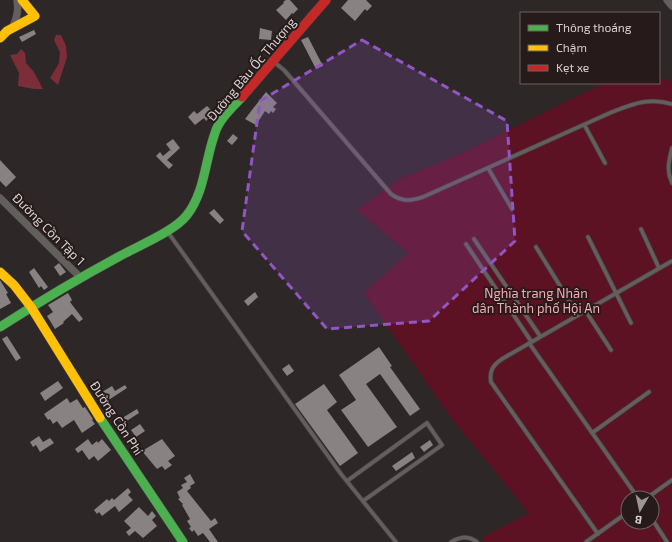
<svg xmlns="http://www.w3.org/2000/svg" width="672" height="542" font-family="'Exo 2',sans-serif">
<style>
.green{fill:#5d1223;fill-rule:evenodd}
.forest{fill:#7b2d38}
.building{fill:#888282}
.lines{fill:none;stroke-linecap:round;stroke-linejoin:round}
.lane-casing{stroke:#484243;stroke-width:5}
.street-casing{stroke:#484243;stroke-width:8}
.fast-casing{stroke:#484243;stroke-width:10}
.slow-casing{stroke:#484243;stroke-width:10}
.jam-casing{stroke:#484243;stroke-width:10}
.lane{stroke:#645f5f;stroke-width:3.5}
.street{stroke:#645f5f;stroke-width:7}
.fast{stroke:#4caf50;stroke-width:9}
.slow{stroke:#ffc107;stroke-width:9}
.jam{stroke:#c62828;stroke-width:9}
.marked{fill:#9255c3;fill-opacity:0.2;stroke:#9255c3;stroke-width:3;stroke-dasharray:8 5;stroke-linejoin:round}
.labels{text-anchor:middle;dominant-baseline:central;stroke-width:4;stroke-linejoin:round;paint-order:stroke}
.street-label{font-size:13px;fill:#d8d0d0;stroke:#261a1b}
.park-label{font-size:13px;fill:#f7abb0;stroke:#261a1b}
</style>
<rect width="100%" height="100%" fill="#2d2727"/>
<path class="green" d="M659,78L672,82V542H486L482,538L529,513L452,419L364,293L408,253L357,210L400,179L467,151L604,83H659ZM628,498H652V522H628Z"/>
<path class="forest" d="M56,35H61L66,46L67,57L58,85L50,78L59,63L60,52L54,40Z
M21,49L25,53L26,63L34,72L43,89H34L18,86L19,73L10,55L17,54Z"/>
<path class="building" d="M286,0H290L298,9L293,14L292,13L286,20L276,10L284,3L283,2Z
M348,0H366L372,6L367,11L365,9L355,21L341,8Z
M260,28L272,31L271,40L259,39Z
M34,30L36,34L22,42L19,37Z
M308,37L323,66L316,69L301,40Z
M266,92L277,103L273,107L276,109L273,113L271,111L269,114L265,111L256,125L245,119Z
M207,106L211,110L209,112L212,116L206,121L204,118L195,125L188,117L194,111L197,114Z
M233,134L238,138L232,145L227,141Z
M173,139L180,148L167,160L173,165L169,169L156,156L160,152L163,156L170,150L172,152L166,144Z
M0,160L16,177L6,187L0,181Z
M214,209L224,220L220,224L209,213Z
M59,263L66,272L60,276L54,267Z
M34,268L48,287L44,290L41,286L39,288L29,272Z
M0,280L8,293L6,294L11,303L0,309Z
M255,292L258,297L248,306L244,301Z
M68,293L72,300L70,302L83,319L79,322L72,314L63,322L64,323L55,329L47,316L53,312L48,305Z
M7,336L21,358L16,361L2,339Z
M379,347L392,366L390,367L420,409L410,416L380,374L366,384L397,427L368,447L341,410L356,400L339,375Z
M289,364L294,371L287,376L282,369Z
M58,381L63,388L45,401L40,393Z
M324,384L337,402L327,410L358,453L340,466L295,404Z
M125,385L127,388L107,401L102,392L112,386L115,391Z
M67,398L70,403L77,399L83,408L85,407L93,419L92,420L95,424L82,433L74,420L62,428L57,421L53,424L50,419L48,420L44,414Z
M137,409L139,413L122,424L119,420Z
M140,424L145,431L136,437L131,430Z
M39,436L43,442L50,438L54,443L40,452L36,445L33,447L30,442Z
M88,439L92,445L97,441L98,443L102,439L111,450L98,461L94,456L89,460L82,450L78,453L75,449Z
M162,439L175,456L168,461L172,465L165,470L162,466L157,469L142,451Z
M430,440L433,445L424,452L420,447Z
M412,452L415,458L396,471L392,466Z
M190,474L195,483L190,486L191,488L187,491L211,521L215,518L218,523L209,529L218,542H210L203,533L198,536L194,530L192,532L189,528L191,527L187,521L190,519L182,505L183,504L178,499L180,498L177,492L183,488L181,485L187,482L184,478Z
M128,488L131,492L128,495L133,500L119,512L115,506L102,516L99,512L97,514L94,510L107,499L109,501L112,498L114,500Z
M139,507L148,516L152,511L156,516L152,520L157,526L143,538L135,531L129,536L126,532L131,528L124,521Z"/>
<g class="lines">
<defs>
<path id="lane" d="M274,62L284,70L391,194C402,202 411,201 423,197L612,112C633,104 649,97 672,104
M585,126L605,163
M672,148C669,161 666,170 672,183
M488,168L512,209
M641,229L659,268
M167,231L341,474L396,542
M588,237L631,323
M474,239L540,336
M466,244L531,341
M536,247L578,315
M585,310L611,350
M529,343L638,498
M592,433L649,392
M347,481L427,423L442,445L363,501
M647,498L672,480
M652,519L667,542
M598,534L491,382C489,371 493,365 502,359L672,261
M451,542C460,537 468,535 477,542
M586,542L628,512"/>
<path id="street" d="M667,0L672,6
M12,28C17,19 19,11 17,0
M0,198L81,278"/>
<path id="fast" d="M0,327C39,302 79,278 120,256C138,246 175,231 187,215C205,192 205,160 215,133C219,119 233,107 242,97
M100,418L183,542"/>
<path id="slow" d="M0,38L7,31L35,16L22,0
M0,272L14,285L31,307L100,418"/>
<path id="jam" d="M242,97L326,0"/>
</defs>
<use href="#lane" class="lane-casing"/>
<use href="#street" class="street-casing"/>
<use href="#fast" class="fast-casing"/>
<use href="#slow" class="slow-casing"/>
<use href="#jam" class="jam-casing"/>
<use href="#lane" class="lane"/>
<use href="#street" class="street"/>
<use href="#fast" class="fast"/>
<use href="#slow" class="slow"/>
<use href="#jam" class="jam"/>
</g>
<path class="marked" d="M362,40L507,121L515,241L429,321L327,329L242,231L260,101Z"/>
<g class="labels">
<g class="street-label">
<text transform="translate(251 69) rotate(-50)">Đường Bàu Ốc Thượng</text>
<text transform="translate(49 229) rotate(45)">Đường Cồn Tập 1</text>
<text transform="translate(117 418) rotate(57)">Đường Cồn Phi</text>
</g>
<g class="park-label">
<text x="536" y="293">Nghĩa trang Nhân<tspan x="536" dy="15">dân Thành phố Hội An</tspan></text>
</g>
</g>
<rect x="520" y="12" width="140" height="72" fill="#261a1b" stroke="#6d6363"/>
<rect x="528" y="25" width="20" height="6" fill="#4caf50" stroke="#6d6363"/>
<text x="556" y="32" font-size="12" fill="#d8d0d0">Thông thoáng</text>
<rect x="528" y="45" width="20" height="6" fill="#ffc107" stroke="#6d6363"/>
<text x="556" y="52" font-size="12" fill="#d8d0d0">Chậm</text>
<rect x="528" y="65" width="20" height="6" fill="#c62828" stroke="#6d6363"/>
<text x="556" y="72" font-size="12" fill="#d8d0d0">Kẹt xe</text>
<g transform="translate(640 510) rotate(189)"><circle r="19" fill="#261a1b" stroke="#6d6363"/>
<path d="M0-3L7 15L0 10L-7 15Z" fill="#9c9595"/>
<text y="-6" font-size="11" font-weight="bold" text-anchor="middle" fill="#d8d0d0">B</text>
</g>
</svg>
